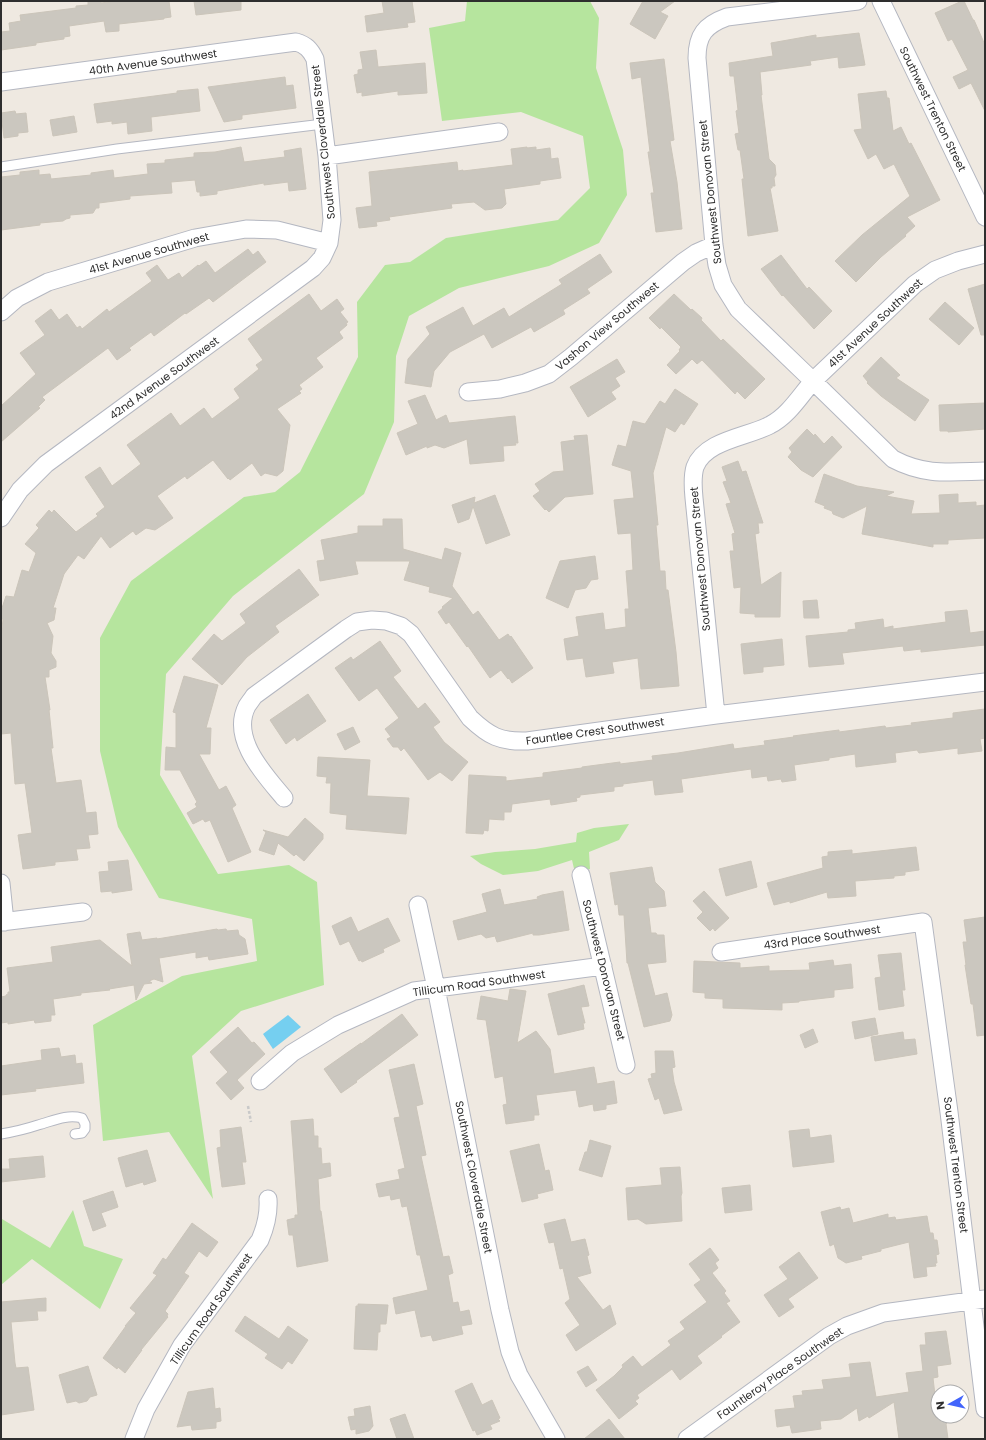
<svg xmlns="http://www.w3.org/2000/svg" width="986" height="1440" font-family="Poppins,sans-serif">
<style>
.green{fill:#b6e59e}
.water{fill:#75cff0}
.building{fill:#cbc7bf;stroke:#cbc5ba}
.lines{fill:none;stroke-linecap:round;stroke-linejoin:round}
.lane-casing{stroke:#b4b7c1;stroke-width:11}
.street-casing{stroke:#b4b7c1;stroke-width:19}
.path{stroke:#c9c9c9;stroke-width:2.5;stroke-dasharray:3 2;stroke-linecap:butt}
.lane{stroke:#fff;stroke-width:9}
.street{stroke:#fff;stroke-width:17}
.labels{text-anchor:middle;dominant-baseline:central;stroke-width:3;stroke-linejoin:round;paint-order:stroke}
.street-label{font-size:11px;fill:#2e2e2e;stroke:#fff}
</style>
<rect width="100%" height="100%" fill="#efe9e1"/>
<path class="green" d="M467,1H590L599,18L596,68L623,150L627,195L599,243L549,266L459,288L409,316L396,356L394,422L364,494L233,596L166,674L160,775L218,874L289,865L317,882L324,985L241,1011L192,1056L213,1199L169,1132L103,1141L93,1025L182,976L257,961L252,919L159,898L118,827L100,751V638L131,581L244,497L275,492L300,472L358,357L357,302L385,265L410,262L446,238L558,220L590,188L583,136L521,112L442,121L429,28L465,21Z
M629,824L619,840L589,852L590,869L575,873L572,860L538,871L503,875L481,864L470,856L495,852L535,849L576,842L577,833L594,828Z
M73,1210L84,1246L123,1259L100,1309L32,1259L1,1285V1217L2,1219L50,1248Z"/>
<path class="water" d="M288,1015L301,1027L273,1049L263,1034Z"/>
<path class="building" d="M88,1H101V3L115,1H169L171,17L164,18V19L119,24V31L106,32L104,21L69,26L70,36L64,37V39L36,43V45L1,50V32L10,31L9,23L21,21L20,15L76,8V6L88,5Z
M194,1H241V10L196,15Z
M382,1H412L415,22L407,23L408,27L367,32L365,16L384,13Z
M643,1H675L660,12L668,16L655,39L630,24Z
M962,1H964L973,20H974L985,45V111L971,83L959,89L953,77L968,70L952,39L948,41L935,13Z
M859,33L865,65L839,68L838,57L810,61L811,65L760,72L762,95H761L769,159L775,165L776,175L774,178L775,186H772V188H770L778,231L748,236L742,179H744L740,150H738L735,134L739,133L736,111L738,110L734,76H730L729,63L773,56L771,43L816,35V38Z
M376,50L378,67L425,63L427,93L398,95V91L362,96V92L357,93L354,75L358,74V70L363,69L360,52Z
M664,59L674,140L670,141L677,182L682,229L656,232L651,193H654L648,152H650L641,77L632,79L630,63Z
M285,77L286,86L293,85L296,108L242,115V119L224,122L208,87Z
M198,89L200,111L151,117L152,131L128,134L127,122L112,124V121L97,123L94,104L177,93V91Z
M886,91L887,98H889L893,131L901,127L909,144L911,143L940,200L907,217L915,226L905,235L906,236L881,257L856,282L835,261L862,235L910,196L894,164L884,169L876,154L868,159L854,130L862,129L858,94Z
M15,111L16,114L26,113L28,132L18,133V136L4,138L1,113Z
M74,116L77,132L53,136L50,120Z
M241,147L244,162L285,157L284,151L301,148L306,189L289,191L288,182L264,185V183L217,191V194L200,196V192H197L195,180L171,182L172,193L130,196V199L99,203V208H96L93,213L70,215V218L66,219L63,221L40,223V225L1,230V177L20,175V172L39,170V175L50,174L51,179L91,175V173L113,170L114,178L148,174L147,164L165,163V160L194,157V153L215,152Z
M527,147V148L536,147V150L550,148L551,159L558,158L561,178L540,181V184L504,189L506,204L502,208L485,210L474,202L451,204L452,208L389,217L390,220L376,222L377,226L359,228L356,208L372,206L369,172L457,162L458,171L463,170V171L513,165L511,149Z
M248,249L253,255L258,251L266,262L213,302L209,298L186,314L185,313L154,336L151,332L129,348L131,350L117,360L108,348L42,397L45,400L38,407L40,408L1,442V406L36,374L20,353L45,335L35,321L51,309L59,320L67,314L77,328L80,326L82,329L107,309L109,312L120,304L152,281L146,273L157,265L168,280L179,273L182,278L198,265L199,266L206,261L215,273Z
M600,254L612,272L587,289L590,293L563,310L565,314L534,332L531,327L492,348L484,334L450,352L434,371L431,387L405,383L408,359L430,334L426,327L463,307L473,326L504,308L509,317L562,284L559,280Z
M781,255L807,289L809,287L832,311L814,329L783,295L782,296L761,269Z
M985,284V335H981L968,289Z
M309,294L321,311L337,299L344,309L340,312L348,322L346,323L347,325L339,332L343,338L316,358L323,367L299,385L302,389L299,391L301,393L277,409L290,425L283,471L277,476L265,473L261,476L252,463L230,480L229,478L228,479L213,460L187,479L185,476L157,496L173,518L155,530L146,528L136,535L133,531L110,548L101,536L84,559L78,555L64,574L53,608H56L54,620L47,623L53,636L51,653L56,661V667L49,670V677H45L50,710H49L53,748H51L56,783L81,780L86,813L96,812L98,834L88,835L90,848L76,849L78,860L55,862V865L23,869L18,835L32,833L25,783L15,784L11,733L1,734V638L3,619H1V611L6,596L14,597L22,570L29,572L36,553L25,544L39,528L36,525L49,510L52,513L54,510L76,532L98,516L96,514L105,507L85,477L100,467L112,486L141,464L127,445L171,413L180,426L204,408L212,419L240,398L234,389L259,369L256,365L263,360L248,339Z
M674,294L691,310L692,309L702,318L701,320L721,341L723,339L765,379L745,399L737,391L735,394L702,360L697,364L692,359L676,374L667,365L680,351L679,350L681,347L661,327L660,329L649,318Z
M945,302L974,328L959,345L929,319Z
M881,357L900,375L896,378L929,400L915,421L881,396L867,383L868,382L863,376Z
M617,359L625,372L615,378L620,386L611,392L616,399L588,417L570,387Z
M675,389L698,404L684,425L681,423L675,432L666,427L653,473L658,525H656L660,571H665L666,590H668L676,652L679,686L641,689L638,658L612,662L614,673L586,677L583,658L567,660L564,639L579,636L576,617L603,613L605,630L626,627L625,609H629L626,571L633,570L631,533L618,534L614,500L634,498L631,471L612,465L618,445L626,447L633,421L645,424L660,401L665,404Z
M425,395L436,420L446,415L449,423L515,416L518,443H515L516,445L503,446L504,461L470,464L467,439L444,448L435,445L427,448V446L406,455L397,433L418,424L408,401Z
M985,403V429L948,432V431H940L939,405Z
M807,429L814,436L815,434L824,444L832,436L842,447L813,477L801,470L788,457L792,452L789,448Z
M587,435L593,494L565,497L549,512L546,509L545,510L533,496L540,491L535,484L553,472L564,471L561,442L575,440L574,436Z
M738,461L742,472L746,471L763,523H758L759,533L755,534L761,585L781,572L780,617H755V614L740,613L741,587L734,588L730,551H734L732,534L735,533L726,504L731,503L723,482L727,481L722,467Z
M824,474L857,486L894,492L886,496L914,501L911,514L940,513L939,495L958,494V503L976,502V506L985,505V538L948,540V544H933V547L862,534L867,506L843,518L833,514L832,511L824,508L825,506L815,502Z
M495,495L510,535L486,544L473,506L469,519L458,523L452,505L475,497L474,503Z
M383,519H402L403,549L442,560L445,548L461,553L452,586L473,615L478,611L499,640L508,634L510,637L511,636L533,668L512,683L509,678L508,679L501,670L490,678L468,646L467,647L449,622L446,624L438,612L443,608L442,607L453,598L429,592L430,587L404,580L410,561H355L358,574L320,581L317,561L325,560L321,540L358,533V526H383Z
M595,556L598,579L591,580L586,588L575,590L568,608L546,598L560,561Z
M299,569L319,595L275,626L279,632L247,657L222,685L192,659L214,634L222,641L246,623L240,614Z
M817,600L819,618H804L803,601Z
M967,610L970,633L985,631V645L921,652V649L904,651L903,646L842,653L844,664L809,667L806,636L848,632V630L856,629L855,623L883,619L884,628L893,626V629L946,622L945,612Z
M782,639L784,665L763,667V672L744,674L741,644Z
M380,641L401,671L393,677L418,709L425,703L440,722L433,727L444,742L468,762L452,781L440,772L428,780L404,748L401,751L398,747H393L387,739L391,737L385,729L399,718L377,688L359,701L335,668L351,657L353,660Z
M184,676L218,685L206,728H211L210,754H199L219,790L226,786L236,805L232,808L251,852L228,862L210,820L205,822L203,819L193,824L187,813L197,807L195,804L197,802L180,770H165L166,747L176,748V713L173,712Z
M308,694L326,721L297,741L295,737L286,744L270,720Z
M985,709V738L980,739L982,751L958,754V748L919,753L917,750L895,753L896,762L856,767L855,754L829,758V760L794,765L796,780L782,782L781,779L768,781L767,776L752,778L751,769L681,779L683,792L655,795L653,780L623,784V786L614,787V791L580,795V797L576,798L577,801L551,805L550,799L512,804L511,812H504V820L489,819L488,831L484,830L483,834L466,833L469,775L506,777V781L543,777V773L582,768V767L620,762V764L653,760L652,756L678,753L733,744L734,749L765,745L764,741L794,737L793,736L839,730V732L885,726L886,728L912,725L911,723L953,718V713Z
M353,727L360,742L345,750L337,734Z
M318,757L370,760L367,796L409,798L406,834L346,829L347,815L330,813L331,783H326L327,777L317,776Z
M305,818L323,834V839L304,861L296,854L294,856L278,843L274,855L259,850L266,832L263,830L288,837Z
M916,847L919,870L905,872V875L894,876V878L855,881L856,896L828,898L827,892L790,903V901L774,905L767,883L823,868L822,857L828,856V852L852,850V854Z
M128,860L132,890L112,893V891L101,892L99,872L109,871L108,862Z
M751,861L757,887L726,896L719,869Z
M652,867L655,882L664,891L666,906L648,908L651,933H656L657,935H664L666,962L647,964L655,996L667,993L672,1015L670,1021L644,1027L628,963H627L624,915H619L618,904L615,905L610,873Z
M500,889L504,905L538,899L537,897L542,895L563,891L569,930L539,935H533V933L497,942L495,936L486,938L481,934L458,940L453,921L487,912L482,894Z
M704,891L729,918L715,931L713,928L710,931L697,918L703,912L693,901Z
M351,917L358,932L388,918L400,941L383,949L384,952L362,962L361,960L359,961L349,941L340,945L332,926Z
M985,917V1035L977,1036L973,1004H971L965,965H966L963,942H967L964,920Z
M217,929L218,930L226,929L227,931L238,930L239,935L245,939L248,954L209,960L208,956L196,958V952L159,958L163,982L154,979L149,981L152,983L144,984L136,1000L134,985L109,989L110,990L81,993V995L53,999L55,1015H51V1021L35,1023L34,1020L8,1024V1022L1,1023V997L6,996V995L8,994V992H10L7,968L53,962L51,947L100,940L132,966L127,934L140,932L142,940L157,938V939Z
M901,953L905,990H902L904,1006L879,1010L875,978L881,977L878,955Z
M833,960L834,966L851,964L853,988L834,990V997L799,1001V1002L782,1003V1010L723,1008V999L705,998V993L693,992L694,961L740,963V968L769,966V971L810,970L809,963Z
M584,985L589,1006L581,1007L585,1023H583L584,1029L558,1035L548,994Z
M510,989L526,991L517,1043L536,1031L550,1049L554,1074L594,1067L597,1084L614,1081L617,1103L606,1105V1109L594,1111L593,1104L579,1107L576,1090L536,1095L539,1115H534V1120L506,1124L503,1105L507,1104L503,1076L495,1078L486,1020L477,1019L481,996L508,1001Z
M402,1014L418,1035L356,1081L357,1082L341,1093L324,1069L361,1043V1044Z
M875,1018L878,1034L855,1039L852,1022Z
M238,1027L252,1043L254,1042L265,1054L237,1080L244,1088L231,1100L216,1083L228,1072L210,1052Z
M813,1029L818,1042L805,1048L800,1035Z
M903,1032L904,1040L915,1039L917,1054L875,1061L871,1037Z
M59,1048L61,1057L75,1055L76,1064L82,1063L84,1083L35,1089L36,1091L1,1095V1066L42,1060L41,1050Z
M655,1051H673L675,1067L672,1068L674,1082L682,1110L664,1114L659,1098L655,1100L648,1079L652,1078L651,1074L656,1073Z
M414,1064L423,1104L416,1106L426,1155L421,1156L443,1257L449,1256L453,1273L448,1275L453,1303L458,1302L460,1312L469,1310L472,1324L461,1326L463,1334L433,1341L431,1335L421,1337L415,1310L396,1314L393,1298L428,1290L420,1255H417L407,1206L402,1207L400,1198L391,1200L390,1195L379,1197L376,1184L400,1179L398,1170L405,1168L394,1118L400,1117L389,1070Z
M313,1119L314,1136H318V1148H321L322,1164L330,1163L331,1176L318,1179L320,1211H321L328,1261L297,1267L293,1235H289L287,1220L295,1218V1215H298L291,1121Z
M241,1127L246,1162H242L245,1184L222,1187L217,1148L221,1147L220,1130Z
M809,1129L810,1138L831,1135L834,1162L793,1167L789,1131Z
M590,1140L611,1146L602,1177L579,1170L585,1152H587Z
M539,1144L545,1171L549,1170L553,1190L537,1194L538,1198L522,1202L510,1151Z
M147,1150L156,1181L144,1185L143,1182L126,1187L118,1158Z
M43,1156L45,1177L1,1182V1169H10L9,1159Z
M680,1167L682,1193L681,1196L682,1221L646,1224L638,1219L628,1220L626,1188L662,1185L660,1168Z
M750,1185L752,1210L725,1213L722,1188Z
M113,1191L118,1207L101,1213L106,1226L93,1231L83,1201Z
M840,1207L841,1210L849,1208L853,1223L888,1214V1218L895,1217L896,1220L927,1216L930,1233H933L934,1240H937L939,1254L936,1255L937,1263H935L936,1266L926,1267L927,1276L914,1278L909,1242L881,1249V1251L861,1256L862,1259L846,1263L838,1258L834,1244L830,1246L821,1212Z
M565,1219L571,1242L585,1239L589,1255L587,1256L591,1273L577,1277L603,1310L610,1305L616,1324L576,1351L566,1335L580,1325L565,1303L570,1299L563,1268L560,1269L554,1242L549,1243L544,1224Z
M192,1223L218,1242L207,1257L199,1251L184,1273L189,1276L165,1311L168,1314L167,1316L168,1317L141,1350H142L125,1373L118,1367L117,1369L103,1358L126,1326H125L136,1313L130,1308L157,1275L153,1273L163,1258L166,1260Z
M710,1248L719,1260L715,1263L718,1268L712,1273L726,1291L724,1293L730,1301L726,1303L740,1322L721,1336L722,1337L697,1356L702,1363L680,1380L672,1369L637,1395L639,1398L635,1401L638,1404L619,1419L596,1390L614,1376L623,1367L622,1365L633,1356L642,1367L671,1345L668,1341L685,1329L680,1322L707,1302L694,1285L701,1280L689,1264Z
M799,1252L818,1278L788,1299L794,1307L779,1317L764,1295L788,1279L779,1267Z
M46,1298V1311H37L38,1320L11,1322L15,1363L16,1368L28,1367L34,1410L1,1415V1302Z
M358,1304L388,1305L386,1324H380V1332H378L377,1350L354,1349L356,1306H358Z
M245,1316L279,1339L288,1326L308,1340L292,1364L288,1361L282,1369L265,1358L268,1354L235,1331Z
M946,1331L951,1364L937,1366L938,1377L933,1378L936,1404L938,1406V1416H952L946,1424L948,1439H899L894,1402L869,1418L868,1416L859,1421L857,1408L841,1419L820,1421L821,1429L792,1433L790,1425L777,1427L775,1410L795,1408L793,1396L803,1395L802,1391L824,1389L822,1380L851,1377L849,1364L870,1362L876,1397L909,1392L906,1373L923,1371L920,1345H926L925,1333Z
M88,1366L97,1395L90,1397L87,1401L79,1403L76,1401L67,1403L59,1375Z
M588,1366L597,1380L586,1387L577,1372Z
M472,1383L482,1405L492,1400L500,1418L498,1419L500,1421L490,1425L492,1429L477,1435L475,1430L473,1431L455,1391Z
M213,1388L215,1409L220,1408L221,1421L216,1422V1428L192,1430L191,1425L177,1427L188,1392Z
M370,1406L373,1426L369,1431L356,1434V1429L351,1430L348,1417L355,1416L354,1409Z
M405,1414L414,1439H397L390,1419Z
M609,1419L625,1439H584Z"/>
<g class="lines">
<defs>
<path id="lane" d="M1,167L117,149L323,124
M1,1134C13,1132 26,1129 38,1125C53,1121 66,1114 82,1118L85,1124V1129L82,1133L75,1134"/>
<path id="street" d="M881,1L985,217
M1,82L296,42C306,45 310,49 315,59L327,156L332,220L329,243L322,258L313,268L46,464L20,490L1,518
M327,156L499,132
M985,254L958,261L935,270L915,284L813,381L893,459C925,476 950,472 985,471
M1,312L17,298L48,282L195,238L246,229L277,230L329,243
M468,392L500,389L525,383L549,374L571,357L683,262L696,253L714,245
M716,715L694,498C693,488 692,477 695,467C705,440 748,437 770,425C788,416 800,396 813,381L738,309L723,285L717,265L714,245L697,58C697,35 705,25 727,17L858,1
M284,798C265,775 230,739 247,706C249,703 252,699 254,696L346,629L357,622L372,620L386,621L401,626L411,634L470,718C489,736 500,742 527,741L716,715L985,682
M581,875L626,1065
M1,883L5,922
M418,905L436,988L500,1310L510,1352L519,1375L556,1439
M1,922L83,912
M721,952L923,922L949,1112L985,1409
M260,1081L292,1053L338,1025L414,991L603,966
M134,1439L146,1409L182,1345L260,1240C266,1226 269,1214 268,1199
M687,1439L829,1336L847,1326L883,1313L985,1299"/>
</defs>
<use href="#lane" class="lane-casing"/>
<use href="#street" class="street-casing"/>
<path class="path" d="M248,1106L251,1122"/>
<use href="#lane" class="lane"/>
<use href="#street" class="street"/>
</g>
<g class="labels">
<g class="street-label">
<text transform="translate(153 62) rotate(-8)">40th Avenue Southwest</text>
<text transform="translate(933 109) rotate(64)">Southwest Trenton Street</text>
<text transform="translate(323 142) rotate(-96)">Southwest Cloverdale Street</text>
<text transform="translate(710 192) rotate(-96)">Southwest Donovan Street</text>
<text transform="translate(149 253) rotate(-16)">41st Avenue Southwest</text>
<text transform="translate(875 323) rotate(-43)">41st Avenue Southwest</text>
<text transform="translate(607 326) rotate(-40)">Vashon View Southwest</text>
<text transform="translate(164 378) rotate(-36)">42nd Avenue Southwest</text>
<text transform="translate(700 559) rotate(-95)">Southwest Donovan Street</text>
<text transform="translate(595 731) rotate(-8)">Fauntlee Crest Southwest</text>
<text transform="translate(822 937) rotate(-8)">43rd Place Southwest</text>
<text transform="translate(604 970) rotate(76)">Southwest Donovan Street</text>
<text transform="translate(479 983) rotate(-8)">Tillicum Road Southwest</text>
<text transform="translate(956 1165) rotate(83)">Southwest Trenton Street</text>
<text transform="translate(474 1177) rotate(79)">Southwest Cloverdale Street</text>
<text transform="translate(211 1309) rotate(-55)">Tillicum Road Southwest</text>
<text transform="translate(780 1373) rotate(-35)">Fauntleroy Place Southwest</text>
</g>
</g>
<rect width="986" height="1440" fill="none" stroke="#2e2e2e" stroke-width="4"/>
<g transform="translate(950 1404) rotate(262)"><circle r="19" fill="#ffffff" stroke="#ababab"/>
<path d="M0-3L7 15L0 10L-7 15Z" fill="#4264fb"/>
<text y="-6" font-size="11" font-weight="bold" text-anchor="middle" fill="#2e2e2e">N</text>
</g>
</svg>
